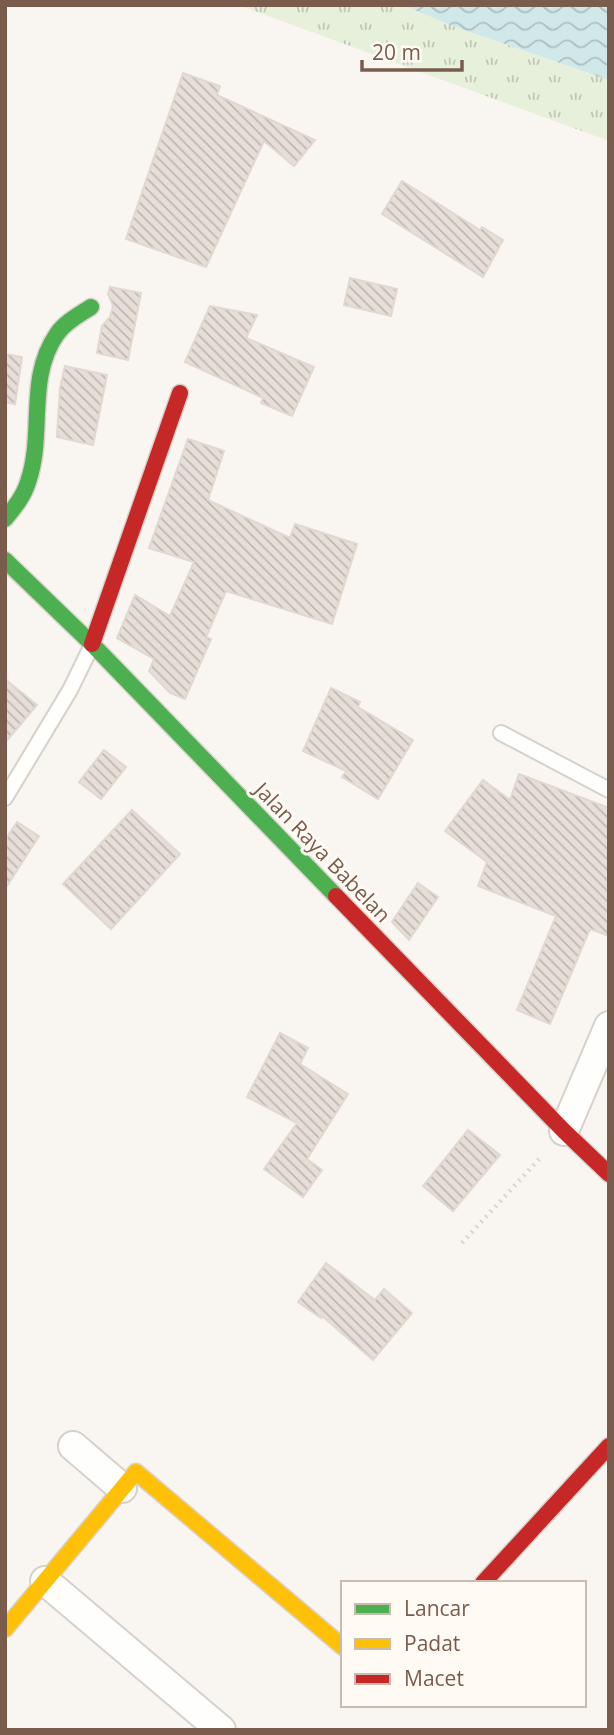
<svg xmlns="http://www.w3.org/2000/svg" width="614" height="1735" font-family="'Open Sans',sans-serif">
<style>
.grass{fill:url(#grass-tufts)}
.water{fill:url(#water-waves)}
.building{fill:url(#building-back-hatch);stroke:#e2d8d2;stroke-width:2}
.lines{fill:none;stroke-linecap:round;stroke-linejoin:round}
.lane-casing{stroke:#d7d1cb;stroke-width:18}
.street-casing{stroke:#d7d1cb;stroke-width:32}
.fast-casing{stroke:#d9d2cb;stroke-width:19}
.slow-casing{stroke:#d9d2cb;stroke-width:19}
.jam-casing{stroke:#d9d2cb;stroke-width:19}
.path{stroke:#dcd5d0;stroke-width:4.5;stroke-dasharray:2 5;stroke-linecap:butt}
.lane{stroke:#fefefd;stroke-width:14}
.street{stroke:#fefefd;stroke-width:28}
.fast{stroke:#4caf50;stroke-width:16}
.slow{stroke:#ffc107;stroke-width:16}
.jam{stroke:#c62828;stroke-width:16}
.labels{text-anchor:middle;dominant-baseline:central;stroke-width:6;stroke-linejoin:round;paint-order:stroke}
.street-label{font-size:21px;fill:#7a5c4d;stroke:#fffaf3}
</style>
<defs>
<pattern id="grass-tufts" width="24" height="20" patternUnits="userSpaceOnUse" patternTransform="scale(1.75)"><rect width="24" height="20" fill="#e7f0db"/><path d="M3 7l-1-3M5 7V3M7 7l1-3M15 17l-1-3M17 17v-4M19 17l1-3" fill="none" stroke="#c0c6b4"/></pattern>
<pattern id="water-waves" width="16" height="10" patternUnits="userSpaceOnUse" patternTransform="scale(1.75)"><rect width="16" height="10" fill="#d0e8ea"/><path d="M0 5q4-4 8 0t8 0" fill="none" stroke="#aebfc0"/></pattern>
<pattern id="building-back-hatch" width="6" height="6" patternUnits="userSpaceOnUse" patternTransform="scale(1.75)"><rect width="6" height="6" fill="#e6ded7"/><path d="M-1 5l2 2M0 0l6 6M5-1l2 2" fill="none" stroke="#bfb7b1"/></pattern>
</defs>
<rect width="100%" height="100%" fill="#f9f5f0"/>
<path class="grass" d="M238,5H403L450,25L609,80V141Z"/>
<path class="water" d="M403,5H609V80L450,25Z"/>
<path class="building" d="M183,73L220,86L217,95L315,140L294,166L264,141L206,267L126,239Z
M402,181L480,230L482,227L503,240L483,277L382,214Z
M350,278L397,289L391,316L344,305Z
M110,287L141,293L128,360L97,353L102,326L110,317L113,306L108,294Z
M210,306L257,315L246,338L314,367L292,416L261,403L263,398L185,362Z
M5,354L22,357L15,404L5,402Z
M65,366L107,375L93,445L57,437L60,388Z
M188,439L224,451L208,500L290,538L295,524L357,544L332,624L226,591L206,637L211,639L185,699L170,693L149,671L154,659L117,638L135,595L170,616L194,562L149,548Z
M5,679L37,705L5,743Z
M331,688L360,702L358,707L413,740L378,799L342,777L346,771L303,751Z
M104,750L126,767L101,799L79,782Z
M519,774L609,808V936L590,929L550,1024L517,1010L556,916L478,886L487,862L445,831L483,780L510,800Z
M132,810L180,854L111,929L63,884Z
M17,822L39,836L5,889V840Z
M418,883L438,897L409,940L392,922Z
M280,1033L308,1048L300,1064L348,1094L307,1159L322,1170L303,1197L264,1169L297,1123L247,1097Z
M468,1130L500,1155L453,1211L423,1186Z
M326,1263L375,1300L384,1289L412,1313L373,1360L322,1316L321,1318L298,1302Z"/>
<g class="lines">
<defs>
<path id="lane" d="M501,733L609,790
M5,798L70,690L91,647"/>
<path id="street" d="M564,1131L609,1026
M73,1446L122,1488
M45,1581L221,1730"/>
<path id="fast" d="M5,519C14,508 24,496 28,482C45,434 26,378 57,334C65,322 79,315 91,307
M5,560L92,644L336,896"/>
<path id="slow" d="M5,1629L136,1472L343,1647"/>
<path id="jam" d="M92,644L180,393
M336,896L564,1131L609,1174
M483,1583L609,1446"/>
</defs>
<use href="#lane" class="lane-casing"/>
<use href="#street" class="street-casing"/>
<use href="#fast" class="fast-casing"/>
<use href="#slow" class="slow-casing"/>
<use href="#jam" class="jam-casing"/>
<path class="path" d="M462,1243L540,1158"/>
<use href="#lane" class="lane"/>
<use href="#street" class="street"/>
<use href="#fast" class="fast"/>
<use href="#slow" class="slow"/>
<use href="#jam" class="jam"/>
</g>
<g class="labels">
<g class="street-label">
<text transform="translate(323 852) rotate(46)">Jalan Raya Babelan</text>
</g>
</g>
<rect width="614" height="1735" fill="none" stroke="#7a5c4d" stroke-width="14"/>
<rect x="341" y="1581" width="245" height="126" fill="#fffaf3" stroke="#cabbb1" stroke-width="2"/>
<rect x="355" y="1604" width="35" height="10" fill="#4caf50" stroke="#cabbb1" stroke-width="2"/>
<text x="404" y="1616" font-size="21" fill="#7a5c4d">Lancar</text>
<rect x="355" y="1639" width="35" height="10" fill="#ffc107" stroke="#cabbb1" stroke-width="2"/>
<text x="404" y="1651" font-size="21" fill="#7a5c4d">Padat</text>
<rect x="355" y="1674" width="35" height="10" fill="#c62828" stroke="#cabbb1" stroke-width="2"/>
<text x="404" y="1686" font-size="21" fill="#7a5c4d">Macet</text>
<path d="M362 60v10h100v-10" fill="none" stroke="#7a5c4d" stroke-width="3.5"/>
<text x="372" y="60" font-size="21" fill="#7a5c4d" stroke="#fffaf3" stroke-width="5" paint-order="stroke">20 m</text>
</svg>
